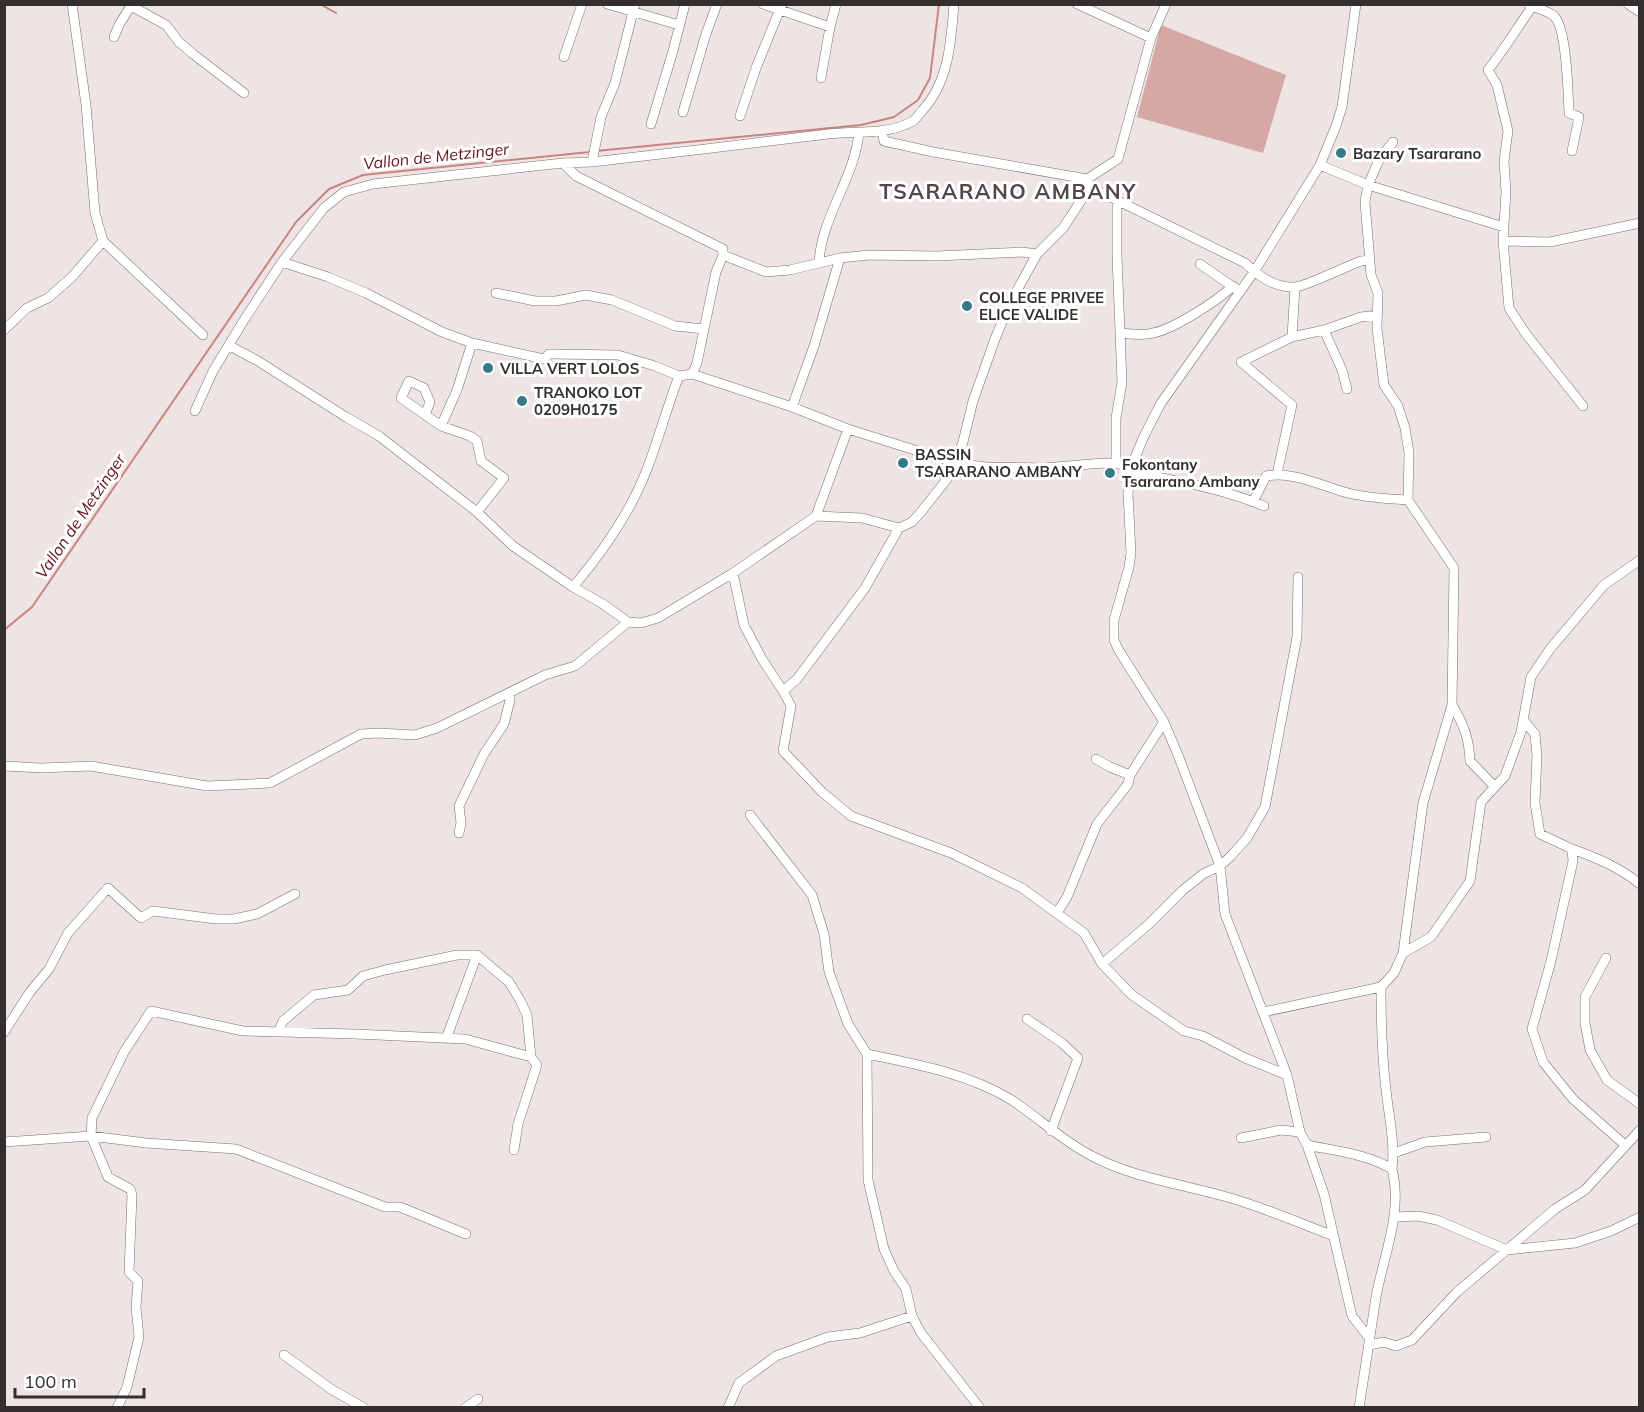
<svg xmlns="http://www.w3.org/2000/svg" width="1644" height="1412" font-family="Mulish,sans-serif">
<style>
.green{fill:#d5a8a6}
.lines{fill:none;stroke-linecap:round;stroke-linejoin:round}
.stream{stroke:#c98381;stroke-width:2}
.minor-casing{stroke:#776f6e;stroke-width:10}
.minor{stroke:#fff;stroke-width:9}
.poi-dot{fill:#357b87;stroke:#fff;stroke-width:2}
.labels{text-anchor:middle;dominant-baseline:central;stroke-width:6;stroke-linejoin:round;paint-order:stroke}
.poi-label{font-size:15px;font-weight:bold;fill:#332f2f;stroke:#fff;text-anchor:start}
.water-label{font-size:16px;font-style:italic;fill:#661119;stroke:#fff}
.district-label{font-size:21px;font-weight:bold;letter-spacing:1.5px;fill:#514949;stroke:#fff}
</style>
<rect width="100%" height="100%" fill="#eee4e3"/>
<path class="green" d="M1161,25L1286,75L1263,153L1137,117Z"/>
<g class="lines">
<path class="stream" d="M320,4L336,13
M596,151L861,125L894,117L918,100L930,78L939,4
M4,630L32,607L296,222L329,189L363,175L590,152"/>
<defs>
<path id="minor" d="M607,4L679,25
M763,4L830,27
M1077,4L1151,38
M1166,4L1151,38L1118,159L1087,179L1090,187L1245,263C1258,276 1275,288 1295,287C1307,286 1347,266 1361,261L1369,260
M1356,4L1342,107L1336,126L1320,165L1254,272L1161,403L1144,436L1132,465L1128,493L1131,553L1129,567L1114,620V640L1118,649L1164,722L1178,755L1220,866L1225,914L1287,1075L1300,1132L1307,1145C1336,1151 1367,1154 1392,1169C1403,1212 1384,1254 1376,1297C1370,1334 1365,1371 1359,1408
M1528,4C1536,9 1547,10 1554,16C1567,28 1568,93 1569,113L1579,117L1572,151
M1628,4L1640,12
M131,6L166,25L179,42L193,54L244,93
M1532,7C1517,28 1504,50 1488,70L1497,85L1508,131L1504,161L1506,192L1503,241L1509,308L1526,334L1583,406
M114,37L119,25L132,4
M564,57L582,4
M821,78L830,27L836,4
M683,112L706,34L717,4
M740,116L756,68L782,4
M651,124L673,51L685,4
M882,130L884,141L933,152L1087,179
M592,162L601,117L615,83L635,4
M563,163L576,176L723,249V255L766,272L790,270L840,258L869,255L937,256L1022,252L1037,254L1063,228L1090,187
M1320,165L1368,185L1504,227
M103,241L203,335
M1503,241L1550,242L1640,223
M282,262L328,277L366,293L442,332L472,343L544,359L549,354H554L618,355L655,366L679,376L692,374L792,407L848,429L956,463L986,467L1044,468L1103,463L1132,465
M819,263C821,217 855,178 859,132
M1200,264L1236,289
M496,293L535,301H556L586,295L612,300L675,326L704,329
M4,330L27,308L48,298L72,277L103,241L95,213L86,105L72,4
M1324,330L1342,370L1347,389
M1120,333C1131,334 1142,336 1153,333C1174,329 1217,301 1233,286
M1292,337L1295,287
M230,346L258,361L346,417L379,436L477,512L513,546L573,587L603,604L628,622L641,623L658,618L733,573L816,516L848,429
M692,374L697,363L716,272L723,255
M792,407L814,346L840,258
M195,411L213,371L244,320L282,262L324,208L344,192L373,184L563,163L592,162C671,153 749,144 828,134C855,131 889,135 913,121C916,119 919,114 922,111C949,82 951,42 954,4
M425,415L430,402L424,388L409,381L401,398L441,426L470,436L477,441L481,461L504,478L477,512
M441,426L457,390L472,343
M1116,464V418L1122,382L1117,256V201
M1131,472C1176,481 1221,488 1264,506
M1277,474L1292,405L1241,362L1292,337L1324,330L1361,317L1378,315
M1253,502L1266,476C1295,471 1321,486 1348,493C1368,498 1388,499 1408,500
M816,516L862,518L899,528
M733,573L744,625L762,659L783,691L791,706L783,751L822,792L851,816L951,853L1022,888L1084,933L1102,964L1132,995L1184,1031L1203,1036L1245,1058L1287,1075
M573,587C602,553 631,511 647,469C659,438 667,407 679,376
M783,691L797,679L865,588L899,528L912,522L921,512L951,474L963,442L973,401L995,339L1009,305L1037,254
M1452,705C1464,725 1469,738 1470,761L1494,786
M1524,721L1535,734L1537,755L1535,803L1540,834L1572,849L1573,861L1551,961L1532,1029L1543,1062L1573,1099L1625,1145
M1096,759L1110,767L1130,775
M4,766L41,768L91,766L207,786L270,783L361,734L378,733L415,735L437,728L545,675L575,666L628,622
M750,815L812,895L824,934L829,972L848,1024L867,1054L868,1180L884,1249L894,1271L906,1289L912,1316L921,1333L980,1408
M459,833L461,823L459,806L484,754L504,724L510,700V693
M1572,849C1597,858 1619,867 1640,884
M1057,913L1067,897L1097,824L1128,784L1130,775L1164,722
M1403,953L1431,937L1470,881L1481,802L1505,776L1521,732L1531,677L1550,649L1604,585L1640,560
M1606,958L1585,997V1023L1590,1050L1607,1080L1640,1104
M1102,964L1149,924L1183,890L1203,874L1220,866L1230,857L1247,838L1265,807L1297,637L1298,577
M1381,987C1381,1022 1382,1056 1386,1090C1389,1117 1395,1141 1392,1169
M1263,1012L1381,987L1394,973L1403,953L1423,803L1452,705L1454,568L1408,500L1409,453L1405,428L1398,406L1384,385L1380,353L1377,328L1378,293L1371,275L1365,202L1368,185L1379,160L1393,142
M1027,1019L1062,1043L1078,1058L1051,1131
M4,1032L30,992L49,969L68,933L108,888L141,918L153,911L216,919H234L257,914L295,894
M278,1032L283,1021L314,995L348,990L363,976L385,970L457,955H477L509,982L520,1000L527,1015L531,1057L537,1065L518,1124L514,1150
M446,1039L477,955
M867,1054C915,1064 967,1073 1010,1099C1038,1117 1062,1141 1092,1156C1133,1178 1183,1184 1227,1197C1263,1207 1299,1223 1334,1236
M1241,1138L1281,1130L1300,1132
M4,1142L91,1136L146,1143L236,1149L385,1207H400L466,1234
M1307,1145L1324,1194L1352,1316L1370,1339
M1394,1153L1425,1142L1486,1137
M1395,1217L1418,1216L1437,1220L1507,1250L1575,1243L1611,1231L1640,1217
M1369,1345L1384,1342L1396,1346L1412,1340L1457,1292L1555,1209L1585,1190L1640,1130
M284,1355L331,1389L364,1408
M117,1408L127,1387L139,1337L136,1307L138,1281L129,1272L132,1195L130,1189L108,1177L91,1136L92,1118L124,1052L151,1011L243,1031L355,1034L465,1039L531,1057
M465,1408L478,1399
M728,1408L739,1383L776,1356L828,1337L860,1333L912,1316"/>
</defs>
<use href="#minor" class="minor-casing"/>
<use href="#minor" class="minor"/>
</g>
<g class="poi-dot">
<circle cx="1341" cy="153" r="6"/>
<circle cx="967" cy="306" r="6"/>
<circle cx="488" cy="368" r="6"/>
<circle cx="522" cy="401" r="6"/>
<circle cx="903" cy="463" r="6"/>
<circle cx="1110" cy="473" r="6"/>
</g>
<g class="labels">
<g class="poi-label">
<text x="1353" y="153">Bazary Tsararano</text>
<text x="979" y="297">COLLEGE PRIVEE<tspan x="979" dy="17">ELICE VALIDE</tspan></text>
<text x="500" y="368">VILLA VERT LOLOS</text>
<text x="534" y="392">TRANOKO LOT<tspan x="534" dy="17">0209H0175</tspan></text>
<text x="915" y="454">BASSIN<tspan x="915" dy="17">TSARARANO AMBANY</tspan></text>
<text x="1122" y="464">Fokontany<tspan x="1122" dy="17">Tsararano Ambany</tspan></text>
</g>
<g class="water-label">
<text transform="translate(436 156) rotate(-6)">Vallon de Metzinger</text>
<text transform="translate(80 516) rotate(-56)">Vallon de Metzinger</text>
</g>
<g class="district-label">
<text x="1008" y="191">TSARARANO AMBANY</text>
</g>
</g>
<rect width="1644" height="1412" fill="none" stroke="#332f2f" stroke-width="12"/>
<path d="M15 1388v9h129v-9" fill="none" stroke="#332f2f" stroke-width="3"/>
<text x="24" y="1388" font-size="18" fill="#332f2f" stroke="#ffffff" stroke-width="4.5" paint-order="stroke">100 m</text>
</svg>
